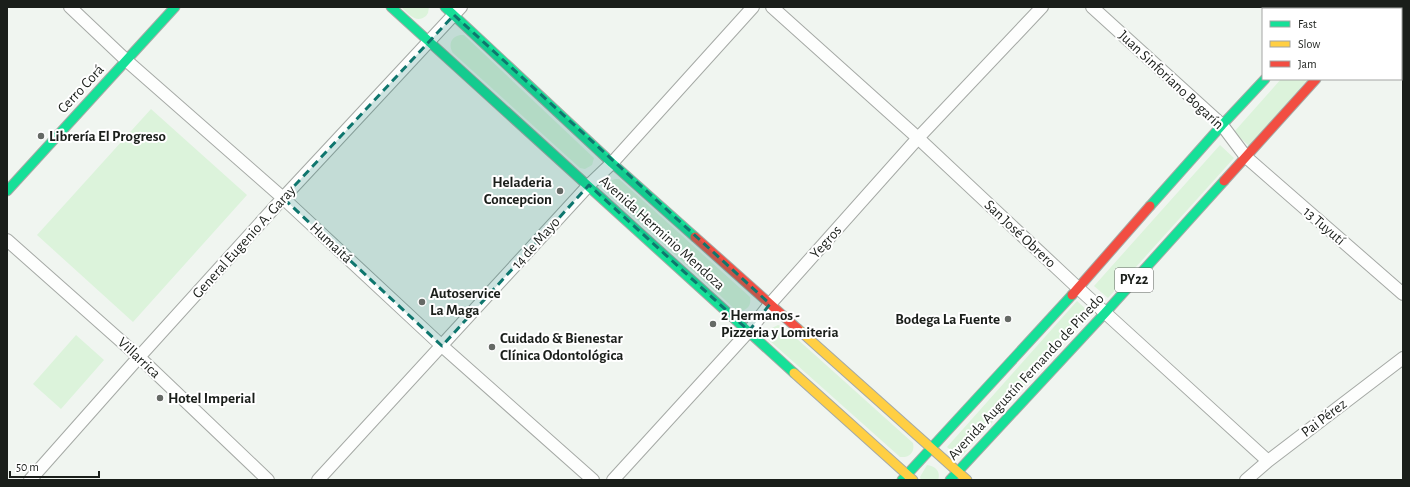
<svg xmlns="http://www.w3.org/2000/svg" width="1410" height="487" font-family="'Alegreya Sans',sans-serif">
<style>
.green{fill:#dcf3db}
.lines{fill:none;stroke-linecap:round;stroke-linejoin:round}
.street-casing{stroke:#a5a9a5;stroke-width:14}
.fast-casing{stroke:#a5a9a5;stroke-width:11}
.slow-casing{stroke:#a5a9a5;stroke-width:11}
.jam-casing{stroke:#a5a9a5;stroke-width:11}
.street{stroke:#fdfefd;stroke-width:12}
.fast{stroke:#16e098;stroke-width:9}
.slow{stroke:#ffcf43;stroke-width:9}
.jam{stroke:#f24e42;stroke-width:9}
.marked{fill:#0f766e;fill-opacity:0.2;stroke:#0f766e;stroke-width:3;stroke-dasharray:8 5;stroke-linejoin:round}
.poi-dot{fill:#656965;stroke:#fff;stroke-width:1.5}
.labels{text-anchor:middle;dominant-baseline:central;stroke-width:4;stroke-linejoin:round;paint-order:stroke}
.shield{fill:#fff;stroke:#5f625f;stroke-width:1}
.shield-label{font-size:14px;font-weight:bold;fill:#1a1e1a}
.street-label{font-size:15px;fill:#1a1e1a;stroke:#fff}
.poi-label{font-size:15px;font-weight:bold;fill:#1a1e1a;stroke:#fff;text-anchor:start}
</style>
<rect width="100%" height="100%" fill="#f0f5f0"/>
<path class="green" d="M401,7H429L428,13L426,16C416,24 409,14 401,7Z
M460,35H464L594,158L592,165L585,169L580,168L453,53C448,45 451,37 460,35Z
M1281,79H1308L1249,146L1234,132Z
M151,109L247,195L133,322L37,235Z
M1220,145L1234,158L1108,298L1094,286Z
M615,179H619L750,297C752,306 746,312 737,311L605,190L608,182Z
M1077,301L1090,313L960,458L947,447Z
M778,325L785,328L913,443C915,452 910,458 900,457L769,340L768,336L770,329Z
M76,335L104,360L61,409L33,384Z
M927,465C936,466 941,472 938,480H921L920,477Z"/>
<g class="lines">
<defs>
<path id="street" d="M70,7L127,61L283,198L442,346L593,480
M772,7L918,138L1078,288L1268,461
M1092,7L1222,125L1246,157L1403,294
M7,240L139,357L268,480
M30,480L139,357L283,198L461,7
M318,480L589,185L612,163L753,7
M613,480L749,331L770,304L918,138L1042,7
M1246,480L1268,461L1403,358"/>
<path id="fast" d="M391,7L794,373
M445,7L612,163L695,237
M1331,9L1333,7
M7,191L175,7
M1150,206L1222,125L1265,79
M902,480L1072,295
M950,480L1105,313L1224,181"/>
<path id="slow" d="M798,329L967,480
M794,373L913,480"/>
<path id="jam" d="M1380,9L1382,7
M1224,181L1316,79
M695,237L798,329
M1072,295L1150,206"/>
</defs>
<use href="#street" class="street-casing"/>
<use href="#fast" class="fast-casing"/>
<use href="#slow" class="slow-casing"/>
<use href="#jam" class="jam-casing"/>
<use href="#street" class="street"/>
<use href="#fast" class="fast"/>
<use href="#slow" class="slow"/>
<use href="#jam" class="jam"/>
</g>
<path class="marked" d="M454,15L770,304L749,331L589,185L442,346L283,198Z"/>
<g class="poi-dot">
<circle cx="41" cy="136" r="4"/>
<circle cx="560" cy="191" r="4"/>
<circle cx="422" cy="302" r="4"/>
<circle cx="1008" cy="319" r="4"/>
<circle cx="713" cy="324" r="4"/>
<circle cx="492" cy="347" r="4"/>
<circle cx="160" cy="398" r="4"/>
</g>
<g class="labels">
<rect class="shield" x="1115" y="268" width="38" height="24" rx="3"/>
<g class="shield-label">
<text x="1134" y="280">PY22</text>
</g>
<g class="street-label">
<text transform="translate(1171 80) rotate(43)">Juan Sinforiano Bogarín</text>
<text transform="translate(81 89) rotate(-47)">Cerro Corá</text>
<text transform="translate(1324 226) rotate(41)">13 Tuyutí</text>
<text transform="translate(662 233) rotate(42)">Avenida Herminio Mendoza</text>
<text transform="translate(1020 234) rotate(43)">San José Obrero</text>
<text transform="translate(244 242) rotate(-48)">General Eugenio A. Garay</text>
<text transform="translate(826 242) rotate(-48)">Yegros</text>
<text transform="translate(331 243) rotate(43)">Humaitá</text>
<text transform="translate(536 243) rotate(-48)">14 de Mayo</text>
<text transform="translate(139 358) rotate(43)">Villarrica</text>
<text transform="translate(1026 377) rotate(-47)">Avenida Augustín Fernando de Pinedo</text>
<text transform="translate(1324 418) rotate(-37)">Pai Pérez</text>
</g>
<g class="poi-label">
<text x="49" y="136">Librería El Progreso</text>
<text x="552" y="182" text-anchor="end">Heladeria<tspan x="552" dy="17">Concepcion</tspan></text>
<text x="430" y="293">Autoservice<tspan x="430" dy="17">La Maga</tspan></text>
<text x="721" y="315">2 Hermanos -<tspan x="721" dy="17">Pizzeria y Lomiteria</tspan></text>
<text x="1000" y="319" text-anchor="end">Bodega La Fuente</text>
<text x="500" y="338">Cuidado &amp; Bienestar<tspan x="500" dy="17">Clínica Odontológica</tspan></text>
<text x="168" y="398">Hotel Imperial</text>
</g>
</g>
<rect width="1410" height="487" fill="none" stroke="#1a1e1a" stroke-width="16"/>
<rect x="1262" y="8" width="140" height="72" fill="#ffffff" stroke="#a3a5a3"/>
<rect x="1270" y="21" width="20" height="6" fill="#16e098" stroke="#a3a5a3"/>
<text x="1298" y="28" font-size="12" fill="#1a1e1a">Fast</text>
<rect x="1270" y="41" width="20" height="6" fill="#ffcf43" stroke="#a3a5a3"/>
<text x="1298" y="48" font-size="12" fill="#1a1e1a">Slow</text>
<rect x="1270" y="61" width="20" height="6" fill="#f24e42" stroke="#a3a5a3"/>
<text x="1298" y="68" font-size="12" fill="#1a1e1a">Jam</text>
<path d="M10 471v6h89v-6" fill="none" stroke="#1a1e1a" stroke-width="2"/>
<text x="16" y="471" font-size="12" fill="#1a1e1a" stroke="#ffffff" stroke-width="3" paint-order="stroke">50 m</text>
</svg>
